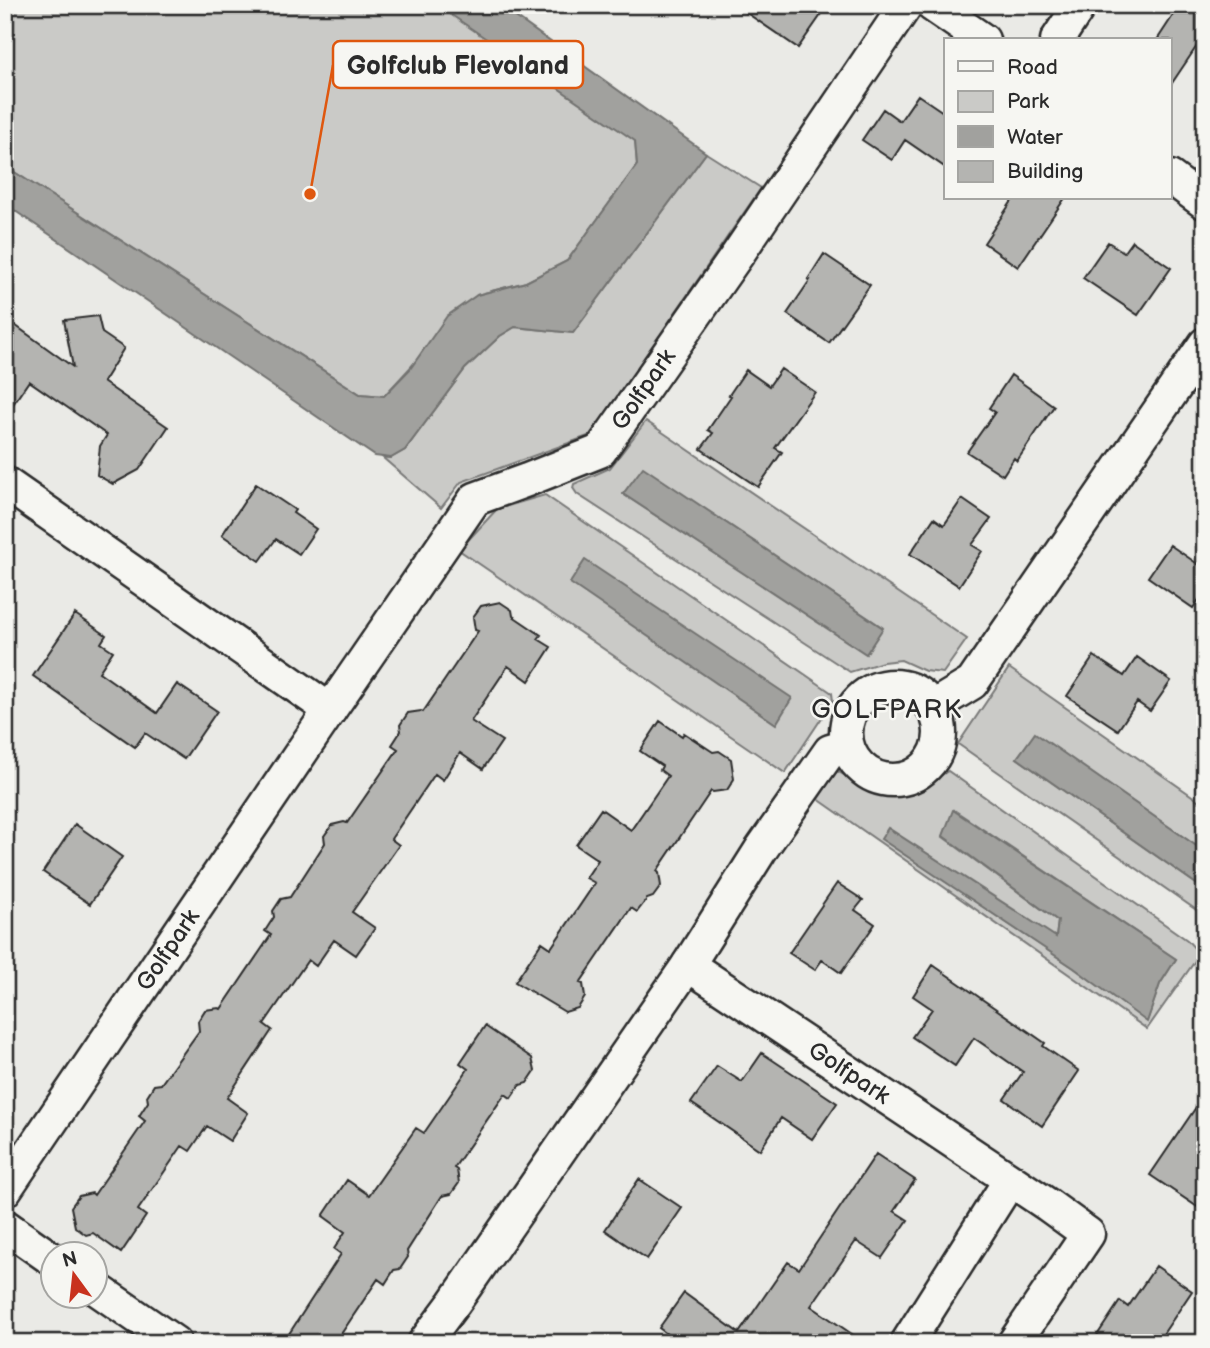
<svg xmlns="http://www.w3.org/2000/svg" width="1210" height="1348" font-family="'Balsamiq Sans',sans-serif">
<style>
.green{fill:#cacac7;stroke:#7a7a79;stroke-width:2;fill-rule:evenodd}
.water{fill:#a1a19e;stroke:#727270;stroke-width:2}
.building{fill:#b4b4b1;stroke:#2b2b2b;stroke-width:2}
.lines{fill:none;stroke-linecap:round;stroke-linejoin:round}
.street-casing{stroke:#2b2b2b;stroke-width:37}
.street{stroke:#f6f6f2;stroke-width:32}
.labels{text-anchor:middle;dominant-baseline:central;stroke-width:5;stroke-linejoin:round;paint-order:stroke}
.street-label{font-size:24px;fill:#2b2b2b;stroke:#f6f6f2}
.neighbourhood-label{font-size:26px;letter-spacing:2px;fill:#2b2b2b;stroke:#f6f6f2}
.leader{fill:none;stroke:#df570e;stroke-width:2.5}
.callout-dot{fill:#df570e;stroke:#f6f6f2;stroke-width:2.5}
.callout{fill:#f6f6f2;stroke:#df570e;stroke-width:2.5}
.callout-label{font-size:26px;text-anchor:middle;font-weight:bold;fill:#2b2b2b}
</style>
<rect width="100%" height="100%" fill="#eaeae6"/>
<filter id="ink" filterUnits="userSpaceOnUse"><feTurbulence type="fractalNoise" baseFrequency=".0143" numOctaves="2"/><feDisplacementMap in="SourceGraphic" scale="14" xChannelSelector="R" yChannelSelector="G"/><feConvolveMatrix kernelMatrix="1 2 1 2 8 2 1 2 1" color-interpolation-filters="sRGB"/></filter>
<g filter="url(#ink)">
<path class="green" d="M5,5H499L635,141L637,165L567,261L526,282L477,295L384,396L360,394L5,166Z
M706,153L761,188L591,435L461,482L441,508L382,457L391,458L405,450L465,369L500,336L515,327L573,333Z
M646,421L967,639L943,673L925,671L901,660L883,662L850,672L577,494L573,488L574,484L610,468ZM643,468L882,627L866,653L623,494Z
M545,495L832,693L833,701L785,773L459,550L497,509Z
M1009,668L1205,805V852L1035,734L1017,758L1205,890V916L958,744Z
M837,771L881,795L914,792L948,771L1187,940L1200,954L1147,1029L818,799ZM954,810L1176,959L1160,984L1147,1021L1074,968L882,839L889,829L1056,938L1058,921L943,837Z"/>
<path class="water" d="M437,5H499L706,153L573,333L515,327L500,336L465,369L405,450L391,458L375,456L5,204V166L360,394L384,396L410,369L447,316L477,295L526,282L567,261L637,165L635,141Z
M643,467L883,628L866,654L623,494Z
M585,560L792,698L776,724L570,583Z
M1035,733L1205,852V890L1017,758Z
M953,810L1176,959L1160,984L1147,1022L1074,968L881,839L888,828L1056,937L1058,921L943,836Z"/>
<path class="building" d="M735,5H828L798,48Z
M1180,5H1205V34L1170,86V40H1157Z
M918,95L946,114V168L905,140L892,160L862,140L883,109L900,121Z
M1014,198H1065L1018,267L984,243Z
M1132,241L1171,268L1138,315L1083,278L1108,242L1124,252Z
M824,254L870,285L829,343L787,314L810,280L808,279Z
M98,316L102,333L124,348L103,382L168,427L139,470L113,484L97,475L100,446L107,435L29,381L5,416V318L73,367L64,320Z
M781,369L815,392L775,448L782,452L758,487L701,449L713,433L708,430L731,396L729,395L746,370L769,386Z
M1011,375L1054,406L1017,461L1014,458L1003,475L967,452L995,412L989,408Z
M256,484L295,510L293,513L316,529L299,554L276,539L260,561L222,535Z
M962,499L991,519L972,545L982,551L959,586L910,554L934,518L944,525Z
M1170,545L1205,569V591L1193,608L1148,577Z
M500,602L512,610L513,616L541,635L538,639L551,647L529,681L508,666L471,721L502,741L483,769L460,753L443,780L435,774L391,839L399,845L352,912L375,928L356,955L334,940L316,966L308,960L264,1024L272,1030L227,1098L248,1113L230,1141L207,1126L190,1151L182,1146L138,1210L146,1216L121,1253L93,1233L86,1235L75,1227L71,1207L79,1196L92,1193L94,1195L145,1121L139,1116L148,1102L147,1096L154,1085L161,1084L199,1031L198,1021L205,1010L219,1008L221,1009L271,935L265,931L274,917L273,911L281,899L290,897L325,843L324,836L332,825L344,822L347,823L398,749L392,745L401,731L400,725L408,713L421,711L423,712L478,631L475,630L473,617L481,606Z
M75,614L106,635L101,643L113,651L99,672L157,713L177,684L217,711L184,759L145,733L135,747L33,676Z
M1094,656L1124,676L1137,657L1171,681L1150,711L1137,702L1118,730L1067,696Z
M660,721L682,736L684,733L713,752L719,751L731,759L734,779L727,790L713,792L711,791L657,871L659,873L661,886L653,897L647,899L637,912L631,908L580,983L583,984L585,997L578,1008L565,1012L515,982L542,942L551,948L595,883L586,878L598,860L576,845L601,809L631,830L668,776L660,770L662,766L640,751Z
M75,824L122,857L90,904L43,872Z
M837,883L863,900L855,910L875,924L841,973L822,960L815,970L789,953Z
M933,965L1045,1043L1043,1046L1079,1071L1042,1126L1004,1099L1023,1072L974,1038L955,1066L912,1037L932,1009L913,996Z
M485,1026L532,1058L535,1071L527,1083L520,1085L511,1098L505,1094L454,1168L457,1170L459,1183L451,1194L442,1196L407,1251L408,1257L400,1269L394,1270L385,1284L378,1279L335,1343H283L341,1254L334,1249L345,1232L323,1216L347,1180L369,1195L416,1128L424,1133L468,1069L460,1063Z
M762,1053L837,1103L812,1139L781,1118L760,1150L691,1103L717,1066L742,1082Z
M1205,1094V1212L1150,1175Z
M876,1154L915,1180L894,1211L908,1220L882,1258L856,1241L811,1306L865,1343H679L659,1328L684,1293L739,1333L788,1262L799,1269Z
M639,1179L682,1208L647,1259L605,1230Z
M1156,1266L1192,1291L1157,1343H1092L1120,1301L1128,1307Z"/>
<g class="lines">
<defs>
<g id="street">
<path d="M932,5L983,40"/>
<path d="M1057,40L1080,5"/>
<path d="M1170,177L1205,203"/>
<path d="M5,483L330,710"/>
<circle cx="893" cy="733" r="47"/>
<path d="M934,706L972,683L1205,344"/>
<path id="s1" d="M688,965L1048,1205L1088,1234L1014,1343"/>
<path id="s2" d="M5,1190L330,710L475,499L527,480L600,451L738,254L906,5"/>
<path d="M5,1226L52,1259"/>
<path d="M94,1287L175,1343"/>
<path d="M424,1343L454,1303L688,965L760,851L830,751L847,746"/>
<path d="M907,1343L1010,1180"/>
</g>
</defs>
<use href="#street" class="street-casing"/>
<use href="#street" class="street"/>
</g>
</g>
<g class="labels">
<g class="street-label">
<text stroke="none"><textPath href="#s2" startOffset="1045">Golfpark</textPath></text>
<text stroke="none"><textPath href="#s2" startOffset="290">Golfpark</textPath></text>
<text stroke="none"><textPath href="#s1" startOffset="194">Golfpark</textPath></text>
</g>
<g class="neighbourhood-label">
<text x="887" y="710">GOLFPARK</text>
</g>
</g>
<path class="leader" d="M310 194L333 65"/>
<circle class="callout-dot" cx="310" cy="194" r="7"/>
<rect class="callout" x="333" y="41" width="250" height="47" rx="7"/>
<g class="callout-label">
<text x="458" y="74">Golfclub Flevoland</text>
</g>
<rect width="1210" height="1348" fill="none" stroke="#f6f6f2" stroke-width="28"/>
<rect x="14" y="14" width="1182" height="1320" fill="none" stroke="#2b2b2b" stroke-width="2.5" filter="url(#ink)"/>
<rect x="944" y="38" width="228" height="161" fill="#f6f6f2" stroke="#a5a5a2" stroke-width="2"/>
<rect x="958" y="61" width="35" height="10" fill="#f6f6f2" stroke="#a5a5a2" stroke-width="2"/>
<text x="1007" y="74" font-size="21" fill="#2b2b2b">Road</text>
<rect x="958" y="91" width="35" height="21" fill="#cacac7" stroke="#a5a5a2" stroke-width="2"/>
<text x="1007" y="108" font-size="21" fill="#2b2b2b">Park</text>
<rect x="958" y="126" width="35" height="21" fill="#a1a19e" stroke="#a5a5a2" stroke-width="2"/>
<text x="1007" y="144" font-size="21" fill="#2b2b2b">Water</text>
<rect x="958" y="161" width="35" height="21" fill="#b4b4b1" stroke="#a5a5a2" stroke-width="2"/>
<text x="1007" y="178" font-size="21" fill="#2b2b2b">Building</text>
<g transform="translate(74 1275) rotate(345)"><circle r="33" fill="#f6f6f2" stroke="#a5a5a2" stroke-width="2"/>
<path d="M0-5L12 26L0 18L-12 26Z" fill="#c8321e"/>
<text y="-10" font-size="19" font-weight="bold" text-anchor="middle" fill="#2b2b2b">N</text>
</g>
</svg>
